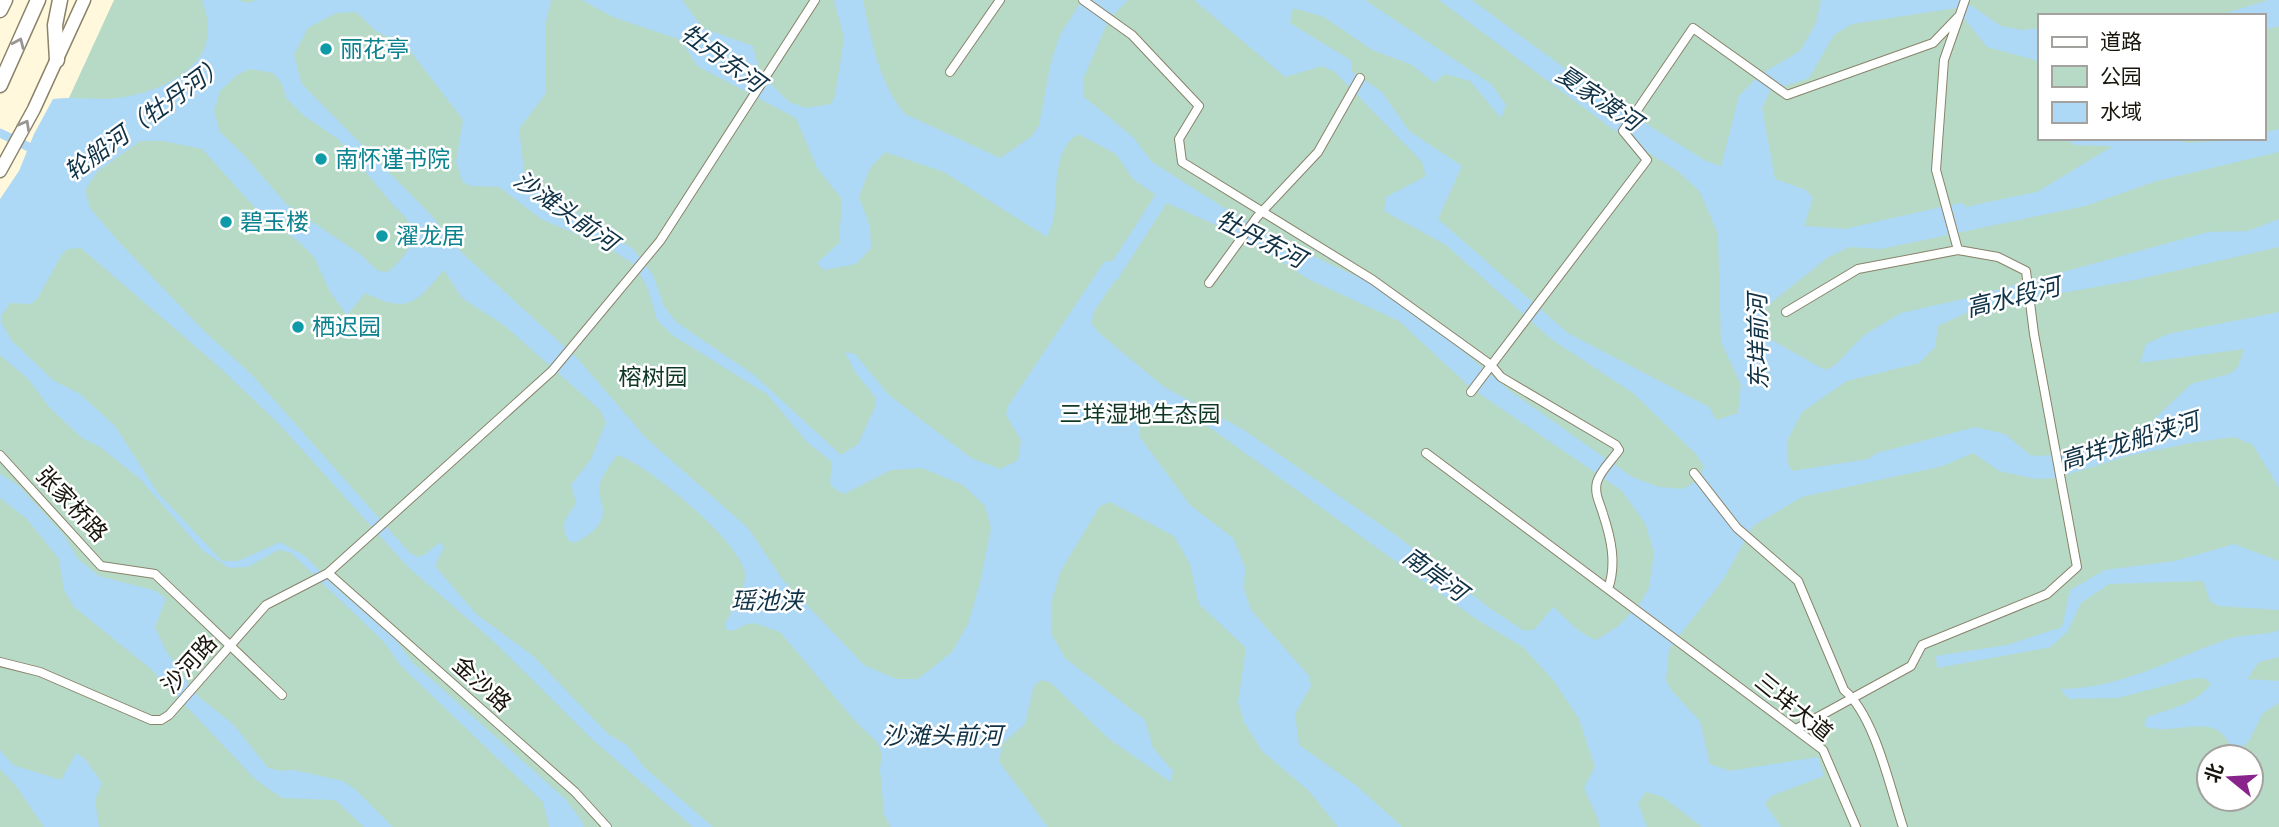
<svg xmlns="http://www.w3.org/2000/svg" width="2279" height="827" font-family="Inter,'Noto Sans SC',sans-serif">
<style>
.green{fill:#b7dac7;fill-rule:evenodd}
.water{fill:#add8f6;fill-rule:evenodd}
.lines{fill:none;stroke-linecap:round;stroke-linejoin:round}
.canal{stroke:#add8f6;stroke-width:9}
.river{stroke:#add8f6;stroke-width:14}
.street-casing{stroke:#89836a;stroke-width:10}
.primary-casing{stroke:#89836a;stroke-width:15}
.highway-casing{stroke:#89836a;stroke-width:17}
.street{stroke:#fff;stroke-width:8}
.primary{stroke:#fff;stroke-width:12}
.highway{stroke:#fff;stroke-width:14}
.oneway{stroke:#979692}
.culture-dot{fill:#0f9aa8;stroke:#fff;stroke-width:2.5}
.labels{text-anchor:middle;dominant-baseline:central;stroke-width:5;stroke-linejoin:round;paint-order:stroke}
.culture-label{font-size:23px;fill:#0d838f;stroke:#fff;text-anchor:start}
.park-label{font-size:23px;fill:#0f3725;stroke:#fff}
.street-label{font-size:23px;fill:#18160c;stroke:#fff}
.water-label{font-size:24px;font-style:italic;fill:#0f3247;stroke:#fff}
</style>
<rect width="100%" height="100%" fill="#fff8dc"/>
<path class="green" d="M114,0H2279V827H0V248ZM2039,16H2263V138H2039ZM2209,757H2251V799H2209Z"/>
<path class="water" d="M202,0H237L250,3L255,0H551L545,26L546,93L519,129L524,171L537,187L633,249L653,275L664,306L676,322L754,375L841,455L858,444L875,407L876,398L855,372L845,352L855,354L889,395L971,458L1000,469L1018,460L1021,440L1006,415L1008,406L1104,262L1130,258L1093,313L1092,324L1099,333L1164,387L1244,430L1397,536L1488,607L1524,631L1535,629L1553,607C1568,619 1578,634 1596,640L1617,627L1639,605L1649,588L1654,552L1645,523L1621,490L1471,388L1399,321L1310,280L1249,240L1169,204L1133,179L1116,154L1078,134C1052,150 1058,189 1054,216C1053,223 1050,230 1047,237L944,172L885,152L870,168L859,197L870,227L871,248L856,264L824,270L817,263L839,243L842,199L817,168L796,118L697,66L681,40L613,17L582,0H682L703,28L753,46L760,73L789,102L806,108L831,104L835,96L844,38L834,0H863C871,38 879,84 905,114L1000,158L1032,136L1039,125L1051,62L1060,35L1082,0H1128L1109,19L1083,79V96L1133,137L1152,162L1267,235L1397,295L1510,391L1632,477L1659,487L1683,489L1697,481L1704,467L1696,454L1633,393L1551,339L1446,245L1384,211L1386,197L1426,176L1422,162L1335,72L1322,66L1285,77L1194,0H1365L1491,84L1506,105L1501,118L1470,81L1445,74L1434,83L1412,65L1372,50L1324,17L1293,8L1290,23L1352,61V72L1382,92L1409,131L1462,166L1438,219L1568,333L1709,407L1716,420L1738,413L1741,385L1721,342L1718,234L1700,192L1679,172L1618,133L1439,0H1472L1608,100L1706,161L1721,166L1739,96L1761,74L1800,51L1816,23L1821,0H1963L2001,26L2022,30L2039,28V64L2035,60L1987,47L1956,8L1852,24L1834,35L1809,78L1770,91L1762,108L1775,179L1806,190L1813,198L1804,226L1890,232L1974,205L2037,192L2113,146L2074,145L2066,138H2176L2186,143L2263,138V133L2279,129V152L2157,181L2085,206L1881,249L1849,247L1827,258L1767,306L1762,325L1772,340L1825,370L1834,366L1864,335L1901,313L1976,296L2208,232L2248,231L2279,219V247L2135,280L1977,308L1938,326L1935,347L1919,363L1847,381L1802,412L1787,441V461L1792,471L1868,459L1877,453L1975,427L2005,434L2030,455L2040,456L2072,454L2146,427L2191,384L2229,374L2238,367L2244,349L2140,363L2146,344L2168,334L2279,312V488L2253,445L2234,437L2191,443L2128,456L2056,478L2035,479L1999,471L1973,453L1943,466L1802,497L1753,526L1723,580L1669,649L1666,680L1671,690L1700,721L1710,764L1730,771L1818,757L1824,776L1771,796L1765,804L1781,827H1702L1663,797L1646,792L1638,803L1647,827H1600L1597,817L1584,788L1595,767L1579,719L1554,681L1523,647L1476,619L1209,427L1158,410L1140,412L1139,436L1190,505L1233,538L1245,567L1244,589L1251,610L1309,676L1311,686L1295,714L1299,745L1357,786L1402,827H1338L1309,791L1262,751L1244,722L1238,702L1246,648L1199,604L1190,564L1174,536L1110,502L1100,506L1061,570L1052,600L1051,633L1065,658L1145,720L1153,748L1173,771L1171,782L1109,739L1051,683L1042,680L1034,685L1025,724L1002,744L999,762L1048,827H891L884,815L880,769L882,755L877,742L856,722L780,632L754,623L747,624L733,631L726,629L725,623C733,612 746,588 745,574C743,544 645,462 617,455C611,465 599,477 599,489C599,497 603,504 603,511C603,527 586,537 575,543L568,540C559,522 567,518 576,503L571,485L591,459L606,422L600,410L505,326L462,298L444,270C416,302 410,315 365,293L347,315L330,292L314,257L300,243L259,212L202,149L163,141H140L97,172L85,190L90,208L118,241L202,329L253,376L409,552L417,557L424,555L440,542L444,548L437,561L436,567L476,614L532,655L608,734L627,745L644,767L713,827H693L593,740L493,641L408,567L279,424L217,365L81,248L68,249L62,254L37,299L31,304L10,303L2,315L1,322L12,341L53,380L80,394L115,426L158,493L222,561H238L280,542L305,556L338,589L396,640L412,662L565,799L582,821L583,827H549L543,802L401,666L384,642L290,552L278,550L248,567L229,568L202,550L140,479L100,447L82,438L50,408L28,379L0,355V199L19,171L34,134L53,99C75,96 97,101 118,98C155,93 210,72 208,26C208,18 204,8 202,0ZM356,12L377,32L405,44L463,120L456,162L462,181L470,186L499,187L541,219L609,248L635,265L648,289L657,320L672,335L767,394L807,442L832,462L830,483L836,490L844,494L891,470L922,468L963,485L985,506L991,528L980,583L968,624L952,652L918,679H896L864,665L783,580L748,528L646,438L578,359L459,250L431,215L302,84L294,55L308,28L336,13ZM250,69L273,73L282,84L286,98L303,115L338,139L395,207C425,233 413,249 388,272L378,271L360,254L286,204L246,157L220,132L214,111L220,91L237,75Z
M2269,0H2279V26L2263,30V16H2216Z
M0,474L18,485L63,534L78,559L99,576L156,591L166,599L155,627L166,651L190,686L199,697L233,724L268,768L281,771L293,770L343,781L355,789L393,827H364L335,800L282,798L256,780L151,669L74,607L64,590L59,559L27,519L0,498Z
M2234,544L2279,561V610L2218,606L2210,601L2203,581L2109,584L2081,603L2068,631L2051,647L1937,668L1936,656L2007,645L2062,627L2070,590L2105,570L2175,561Z
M2279,630V657L2259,662L2247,679L2279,681V703L2263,713L2249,741L2240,748L2230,745C2214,709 2173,738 2144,726L2147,717C2170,709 2196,704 2211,684L2204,678L2190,679L2118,698L2069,699L2060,689C2122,689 2174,657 2231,638C2246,634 2265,636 2279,630Z
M0,750L13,765L61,780L76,753L85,759L102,783L95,800L99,827H44L16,786L0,769Z"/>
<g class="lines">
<path class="canal" d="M0,133L39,152"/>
<path class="river" d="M1853,234L1960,210
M1112,275L1170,185"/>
<defs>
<path id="street" d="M1083,0L1132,35L1199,106L1179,139L1182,162L1373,280L1491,365L1501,377L1616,445L1619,450C1613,459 1600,471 1597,482C1594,494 1600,503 1603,514C1611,538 1617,564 1608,589
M950,72L1000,0
M1958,250L1936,170L1944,60L1965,0
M1209,283L1257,217L1318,152L1360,78
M1786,312L1858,269L1958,250L1998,257L2026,271L2034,334L2077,567L2047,594L1922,645L1911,666L1796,729
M1471,392L1647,160L1623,131L1693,28L1787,95L1933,43L1958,17
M1426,453L1823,750L1856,827
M0,455L101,566L155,574L282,695
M1694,473L1737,528L1798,581L1844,690C1875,716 1890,788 1903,827
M328,573L575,792L607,827
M0,662L40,672L151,720H161L169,715L266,605L328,573L552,371L660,241L815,0"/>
<path id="primary" d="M0,171L34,109L84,0"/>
<path id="highway" d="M0,10L5,0
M57,60L55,25L60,0
M0,85L38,0"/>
</defs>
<use href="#street" class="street-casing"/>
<use href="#primary" class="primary-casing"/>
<use href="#highway" class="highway-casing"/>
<use href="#street" class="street"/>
<use href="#primary" class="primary"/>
<use href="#highway" class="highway"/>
</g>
<defs><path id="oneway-chevron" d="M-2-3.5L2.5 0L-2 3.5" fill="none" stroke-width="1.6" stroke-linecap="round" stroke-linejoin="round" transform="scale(1.75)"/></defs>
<g class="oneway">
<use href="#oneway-chevron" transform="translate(19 43) rotate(-66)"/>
<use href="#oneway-chevron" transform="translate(25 125) rotate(-61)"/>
</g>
<g class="culture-dot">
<circle cx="326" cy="49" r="7"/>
<circle cx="321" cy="159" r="7"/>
<circle cx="226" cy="222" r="7"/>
<circle cx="382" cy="236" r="7"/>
<circle cx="298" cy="327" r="7"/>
</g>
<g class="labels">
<g class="culture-label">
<text x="340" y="49">丽花亭</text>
<text x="335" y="159">南怀谨书院</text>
<text x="240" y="222">碧玉楼</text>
<text x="396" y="236">濯龙居</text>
<text x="312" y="327">栖迟园</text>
</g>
<g class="park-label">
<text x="653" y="377">榕树园</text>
<text x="1140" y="414">三垟湿地生态园</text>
</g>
<g class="street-label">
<text transform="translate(72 504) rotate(47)">张家桥路</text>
<text transform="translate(189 664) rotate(-48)">沙河路</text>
<text transform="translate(482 684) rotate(42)">金沙路</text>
<text transform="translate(1794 707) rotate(39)">三垟大道</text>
</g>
<g class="water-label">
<text transform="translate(723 58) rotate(36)">牡丹东河</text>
<text transform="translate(1599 98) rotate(34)">夏家渡河</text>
<text transform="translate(145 118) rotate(-36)">轮船河（牡丹河）</text>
<text transform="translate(566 211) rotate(35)">沙滩头前河</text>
<text transform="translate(1261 239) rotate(27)">牡丹东河</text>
<text transform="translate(2013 297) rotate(-14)">高水段河</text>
<text transform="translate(1758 342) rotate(-91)">东垟前河</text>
<text transform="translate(2129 441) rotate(-17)">高垟龙船浃河</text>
<text transform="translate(1435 574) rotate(36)">南岸河</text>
<text x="767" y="600">瑶池浃</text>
<text x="942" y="735">沙滩头前河</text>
</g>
</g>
<rect x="2038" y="14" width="228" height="126" fill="#ffffff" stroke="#a3a29e" stroke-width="2"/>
<rect x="2052" y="37" width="35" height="10" fill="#ffffff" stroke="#a3a29e" stroke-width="2"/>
<text x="2100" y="49" font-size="21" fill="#18160c">道路</text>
<rect x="2052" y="66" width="35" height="21" fill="#b7dac7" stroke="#a3a29e" stroke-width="2"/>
<text x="2100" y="84" font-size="21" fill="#18160c">公园</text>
<rect x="2052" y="102" width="35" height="21" fill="#add8f6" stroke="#a3a29e" stroke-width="2"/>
<text x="2100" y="119" font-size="21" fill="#18160c">水域</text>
<g transform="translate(2230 778) rotate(288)"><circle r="33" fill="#ffffff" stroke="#a3a29e" stroke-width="2"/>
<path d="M0-5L12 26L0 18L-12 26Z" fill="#88248c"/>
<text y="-10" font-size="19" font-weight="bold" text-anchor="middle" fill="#18160c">北</text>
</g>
</svg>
